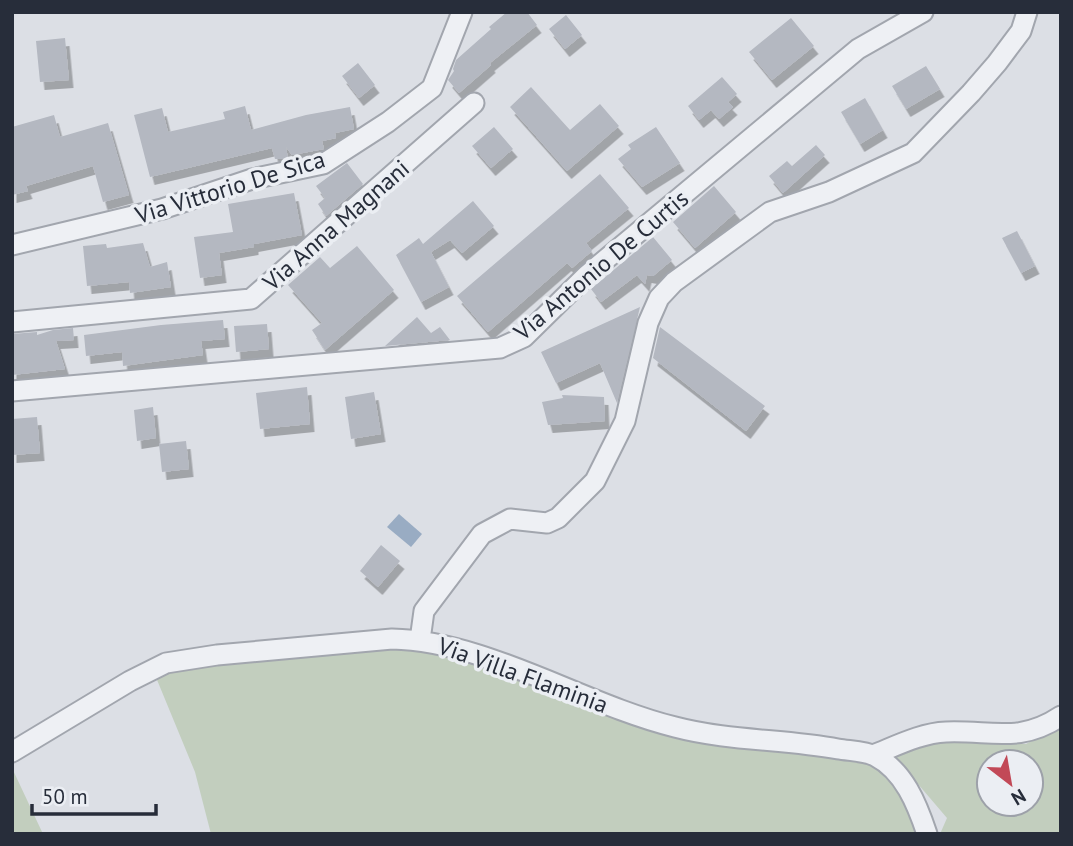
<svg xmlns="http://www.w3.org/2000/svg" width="1073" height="846" font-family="'PT Sans',sans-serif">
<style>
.green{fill:#c2cebe;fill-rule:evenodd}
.water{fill:#99acc3}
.building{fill:#b4b8c1;filter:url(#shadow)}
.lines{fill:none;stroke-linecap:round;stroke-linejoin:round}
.minor-casing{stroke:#a2a6ae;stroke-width:23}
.minor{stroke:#eef0f4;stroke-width:19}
.labels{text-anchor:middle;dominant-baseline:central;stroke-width:7;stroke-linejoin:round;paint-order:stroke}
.street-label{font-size:24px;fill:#272d3a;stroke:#ebeef3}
</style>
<defs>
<filter id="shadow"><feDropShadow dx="4.5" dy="8" stdDeviation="0" flood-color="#0004"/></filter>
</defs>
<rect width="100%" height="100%" fill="#dcdfe5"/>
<path class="green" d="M394,647C481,653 563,704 647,728C716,748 787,752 858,760L878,769L894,780L922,834H211L195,772L155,675L186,668Z
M1061,724V834H940L947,818L894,756V753L947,737L1026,744ZM989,762H1031V804H989Z
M12,768L43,834H12Z"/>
<path class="water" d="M399,514L422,534L411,547L387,527Z"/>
<path class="building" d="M507,12H527L537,25L490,63L491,65L459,93L448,80L454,71L453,69L456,60L491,29L489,27Z
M566,15L582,35L565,49L549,29Z
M791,18L814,46L772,80L749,52Z
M65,38L69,80L40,82L36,41Z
M358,63L375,85L359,98L342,76Z
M926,66L940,89L906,109L892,86Z
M722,77L737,94L728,102L733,107L719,119L711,110L699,120L688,106Z
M531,87L570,130L600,104L619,126L567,171L510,107Z
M865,98L883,130L860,144L841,112Z
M245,106L251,130L306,115L350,107L354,129L335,133L336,138L322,141L324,149L292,155L286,147L288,159H275L272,148L150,177L134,115L162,108L168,132L225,119L223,112Z
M54,115L60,137L108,123L129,195L103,202L93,166L26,186L28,191L12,195V127Z
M494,127L513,149L491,168L472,146Z
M656,127L680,163L642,187L618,159L631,149L628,145Z
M816,145L825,155L783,193L769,176L787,161L792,166Z
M347,163L363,184L326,216L318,204L325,198L316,186Z
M600,174L629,208L586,243L592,251L572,268L567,263L488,332L457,296Z
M714,186L736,212L695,248L673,222Z
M294,193L302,235L254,244V247L219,253L222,275L200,278L194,237L233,232L228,204Z
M473,201L494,226L462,253L450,240L431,252L449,287L421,302L396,255L419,238L423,244Z
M1017,231L1035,266L1021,273L1002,238Z
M653,237L672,260L653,276L647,275L645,284L637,275L601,302L591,289Z
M143,243L150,267L167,262L171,287L130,293L129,282L87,286L83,246L106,244L107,248Z
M357,246L394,290L325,350L312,330L322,323L288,285L320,257L330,268Z
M640,307L617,403L600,363L556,383L541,352Z
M417,317L431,333L440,327L450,340L385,346Z
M223,320L225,339L201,341L203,355L123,366L122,352L86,356L84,335L161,325Z
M267,324L269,349L236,352L234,326Z
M660,327L765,406L746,431L653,358Z
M73,328L74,340L56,341L65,369L12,375V334L37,332V335L53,330Z
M307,387L310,424L260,429L256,393Z
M374,392L381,434L351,439L345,397Z
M562,395L604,397L605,421L548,425L542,402L563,398Z
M153,407L156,438L137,441L134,410Z
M37,417L40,453L12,455V419Z
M186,441L189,469L162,472L159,444Z
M381,545L400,561L378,587L360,571Z"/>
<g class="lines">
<defs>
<path id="minor" d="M12,245L162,209L252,179L323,164L388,122L432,88L462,12
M12,322L251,299L474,103
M12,391L500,348L524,337L587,275L858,49L923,12
M420,640L424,611L482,534L510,519L547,523L558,518L595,481L625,421L648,323L659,298L674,282L770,212L829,192L913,153L971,93L997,63L1021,31L1027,12
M12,752L130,681L166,663L217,655L392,639C487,641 582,704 675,727C728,741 784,739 838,749C850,751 865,751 875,756C904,771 917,804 927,834
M873,755C896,746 921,733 946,732C991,730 1019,744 1061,716"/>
</defs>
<use href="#minor" class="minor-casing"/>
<use href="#minor" class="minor"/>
</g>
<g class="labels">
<g class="street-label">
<text transform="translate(230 187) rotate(-17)">Via Vittorio De Sica</text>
<text transform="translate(336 225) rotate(-41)">Via Anna Magnani</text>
<text transform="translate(601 265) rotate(-40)">Via Antonio De Curtis</text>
<text transform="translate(523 675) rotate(20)">Via Villa Flaminia</text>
</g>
</g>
<rect width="1073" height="846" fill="none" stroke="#272d3a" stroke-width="28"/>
<g transform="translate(1010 783) rotate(149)"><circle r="33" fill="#ebeef3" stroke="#9da1a9" stroke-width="2"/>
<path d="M0-5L12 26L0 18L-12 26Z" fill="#c24957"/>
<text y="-10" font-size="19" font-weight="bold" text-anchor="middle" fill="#272d3a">N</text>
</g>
<path d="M32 804v10h124v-10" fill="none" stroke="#272d3a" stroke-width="3.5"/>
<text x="42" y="804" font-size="21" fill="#272d3a" stroke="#ebeef3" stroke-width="5" paint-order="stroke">50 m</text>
</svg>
